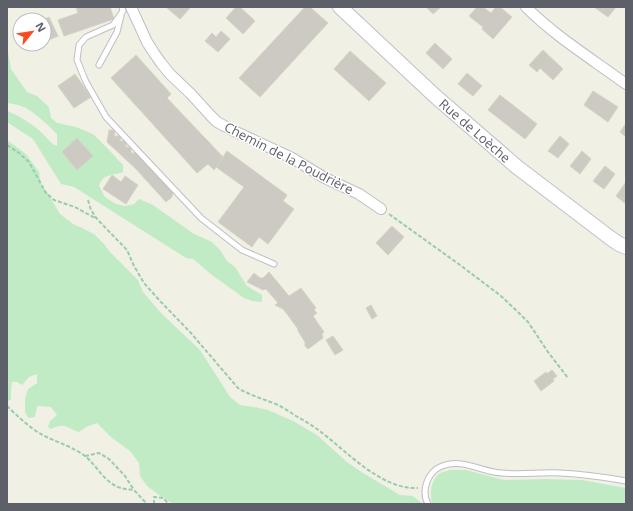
<svg xmlns="http://www.w3.org/2000/svg" width="633" height="511" font-family="'Open Sans',sans-serif">
<style>
.green{fill:#c0ebc5}
.building{fill:#cccac2;stroke:#d7d3c3}
.lines{fill:none;stroke-linecap:round;stroke-linejoin:round}
.lane-casing{stroke:#bdbfc5;stroke-width:7}
.street-casing{stroke:#bdbfc5;stroke-width:12}
.secondary-casing{stroke:#bec0c8;stroke-width:16}
.path{stroke:#97ccad;stroke-width:2;stroke-dasharray:4 2;stroke-linecap:butt}
.lane{stroke:#fff;stroke-width:5}
.street{stroke:#fff;stroke-width:10}
.secondary{stroke:#fff;stroke-width:14}
.labels{text-anchor:middle;dominant-baseline:central;stroke-width:3;stroke-linejoin:round;paint-order:stroke}
.street-label{font-size:13px;fill:#5d6068;stroke:#fff}
</style>
<rect width="100%" height="100%" fill="#f1f0e5"/>
<path class="green" d="M7,46L11,69L27,92L37,96L49,107L51,118L57,123L76,127L93,134L107,148L123,165V172C112,176 103,173 99,186L105,197L116,204L125,206L134,204L139,199L153,205L194,234L212,242L220,250L227,261L235,267L247,286L262,295V302L252,301L244,298L212,275L193,259L186,258L74,187L61,184L33,139L7,122V111C20,116 36,126 45,136C50,141 50,143 57,146V134C48,125 31,108 18,105C15,104 11,104 8,103L7,101Z
M7,140L26,154L39,172L41,185L47,192L60,214L73,224L82,228L94,234L104,244L110,252L138,280L143,292L161,313L200,350L218,378L230,397L240,405L254,407L268,410L293,421L317,435L347,462L363,473L400,495L413,496L423,504H173L159,495L147,486L140,476L139,463L130,451L112,438L97,423L86,427L79,432C66,428 65,422 51,429L48,427L50,421L57,415L51,407L37,406L35,417L28,418L25,411V398L28,389L37,383V374L29,377L22,385L17,382H12L11,391V400L7,401Z
M450,470H466L504,480L544,479L582,480L626,488V504H432C430,493 430,481 440,473C443,472 447,471 450,470Z"/>
<path class="building" d="M76,7H110L114,19L64,36L58,20L78,13Z
M166,7H191L180,19Z
M236,7H240L255,21L243,34L226,18Z
M305,7H310L328,23L260,97L239,78Z
M426,7H441L433,14Z
M477,7H483L491,13L496,7H500L512,17L493,39L482,29L483,27L469,16Z
M594,7H616L608,17Z
M49,17L58,36L49,40L44,30V20H43Z
M221,31L230,39L218,52L205,41L212,33L216,37Z
M435,43L452,59L443,69L426,53Z
M543,50L563,69L553,80L540,68L537,72L529,65Z
M350,51L386,83L369,101L334,69Z
M136,55L171,94L167,98L223,157L214,170L208,164L197,173L111,78Z
M467,73L482,86L473,96L458,84Z
M75,74L91,97L74,108L58,86Z
M593,91L618,107L608,122L584,105Z
M500,95L537,124L525,139L488,110Z
M626,123V137L620,132Z
M109,130H115L114,136H121L120,141H126V147H131V153H137L173,192L172,197L166,202L136,169L107,142Z
M560,136L569,144L558,158L548,151Z
M77,138L93,156L77,170L62,152Z
M227,151L287,195L283,201L294,209L268,244L259,237L252,247L218,222L244,187L216,167Z
M582,151L591,159L580,174L570,166Z
M605,166L615,174L604,189L593,181Z
M112,175L121,182L125,176L138,185L126,204L103,189Z
M626,182V204L616,196Z
M392,226L404,237L388,255L376,243Z
M269,272L289,296L301,288L316,308L314,310L317,313L313,316L324,332L322,334L323,338L308,349L305,346V342L298,331V329L287,314L283,309L275,305L278,303L266,289L263,290L247,282L254,273L260,278H263Z
M371,305L377,316L372,319L366,308Z
M333,336L343,350L335,355L326,340Z
M552,370L557,376L553,379L554,381L541,391L534,381L546,372L547,374Z"/>
<g class="lines">
<defs>
<path id="lane" d="M122,7L123,11L113,25L86,37L79,45L77,60L86,82L106,117L201,218L242,250L274,264
M99,65L117,32L121,16
M428,504C421,491 427,472 442,466C462,458 482,472 502,473C521,475 540,472 560,473C582,474 604,477 626,481"/>
<path id="street" d="M131,7L147,42L154,53L161,63L170,74L190,93L211,116L217,122L234,131L292,158L325,178L359,194L381,209
M526,7C556,37 592,59 626,84"/>
<g id="secondary">
<path id="s1" d="M340,7L435,96L517,167L609,237L619,244L626,247"/>
</g>
</defs>
<use href="#lane" class="lane-casing"/>
<use href="#street" class="street-casing"/>
<use href="#secondary" class="secondary-casing"/>
<path class="path" d="M7,145L19,153L29,162L46,193L54,200L75,207L95,218
M88,200L91,210L97,219L127,250L134,266L144,283L160,301L190,332L238,388C251,396 264,399 278,405C284,408 290,412 296,416C303,420 310,424 317,429C345,449 380,490 418,488
M389,214L460,265L501,296L519,313L528,322L548,352L568,378
M7,406C16,415 30,428 41,434C55,442 72,446 85,456C95,464 101,476 111,483C119,489 125,489 134,490L147,504
M85,456L99,453L109,459L125,476L134,490
M154,504V497L163,498L169,504"/>
<use href="#lane" class="lane"/>
<use href="#street" class="street"/>
<use href="#secondary" class="secondary"/>
</g>
<g class="labels">
<g class="street-label">
<text stroke="none"><textPath href="#s1" startOffset="183">Rue de Loèche</textPath></text>
<text transform="translate(289 158) rotate(27)">Chemin de la Poudrière</text>
</g>
</g>
<rect width="633" height="511" fill="none" stroke="#5d6068" stroke-width="16"/>
<g transform="translate(32 32) rotate(60)"><circle r="19" fill="#ffffff" stroke="#bebfc3"/>
<path d="M0-3L7 15L0 10L-7 15Z" fill="#fb4b21"/>
<text y="-6" font-size="11" font-weight="bold" text-anchor="middle" fill="#5d6068">N</text>
</g>
</svg>
